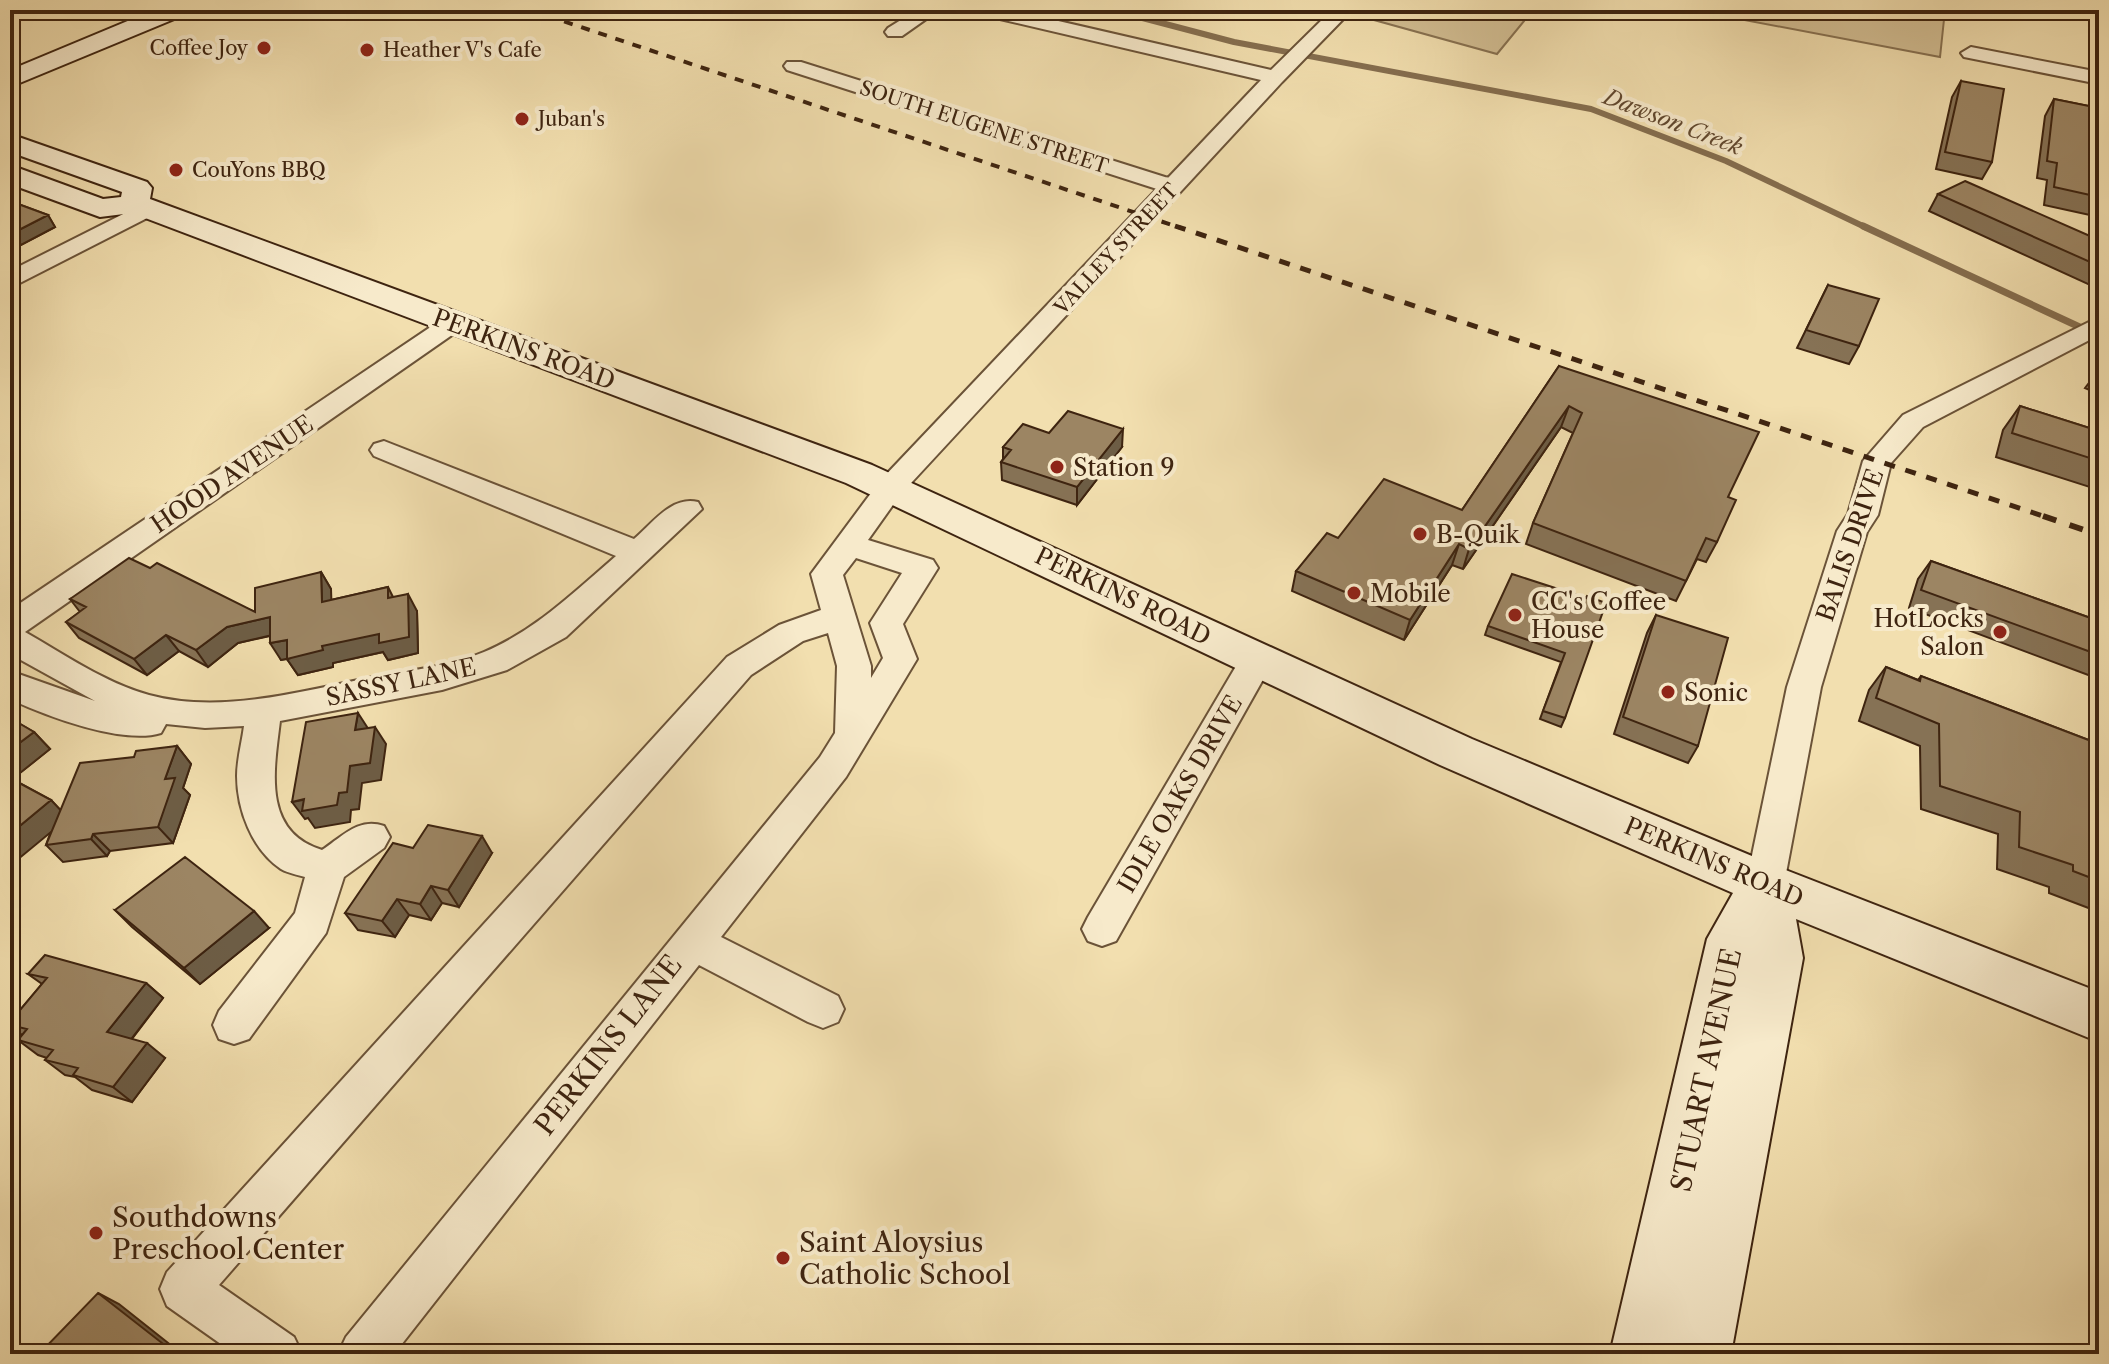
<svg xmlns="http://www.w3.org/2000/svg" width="2109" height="1364" font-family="'Libre Caslon Text',serif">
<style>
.green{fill:#d3bf94;stroke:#887252;stroke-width:2}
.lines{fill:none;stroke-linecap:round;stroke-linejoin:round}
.stream-far1{stroke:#856e4f;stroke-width:6}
.stream{stroke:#856e4f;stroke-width:7}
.street-casing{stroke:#6b5338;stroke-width:4}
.secondary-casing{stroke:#3e2410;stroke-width:4}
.street{fill:#f7eacb;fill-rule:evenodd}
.secondary{fill:#f7eacb;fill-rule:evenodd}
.rail-far2{stroke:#3e2410;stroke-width:4;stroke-dasharray:9 9;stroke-linecap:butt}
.rail-far1{stroke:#3e2410;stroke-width:5;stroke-dasharray:11 11;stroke-linecap:butt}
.rail{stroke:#3e2410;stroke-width:6;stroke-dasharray:14 14;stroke-linecap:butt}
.wall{fill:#867255;stroke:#3e2410;stroke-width:2}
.shaded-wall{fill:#6d5d45;stroke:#3e2410;stroke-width:2}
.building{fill:#9c8563;stroke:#3e2410;stroke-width:2}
.poi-dot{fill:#8f2418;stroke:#f7eacb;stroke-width:3}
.labels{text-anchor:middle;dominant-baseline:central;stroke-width:8;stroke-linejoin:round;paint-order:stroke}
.far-poi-label{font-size:20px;fill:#3e2410;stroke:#f7eacb;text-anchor:start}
.far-street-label{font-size:20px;fill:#3e2410;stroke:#f7eacb}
.far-water-label{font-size:22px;font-style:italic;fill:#624930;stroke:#f7eacb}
.street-label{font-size:24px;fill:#3e2410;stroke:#f7eacb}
.poi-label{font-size:24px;fill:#3e2410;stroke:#f7eacb;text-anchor:start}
.near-street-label{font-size:28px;fill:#3e2410;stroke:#f7eacb}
.near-poi-label{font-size:28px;fill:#3e2410;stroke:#f7eacb;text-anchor:start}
</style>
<rect width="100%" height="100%" fill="#f2dfaf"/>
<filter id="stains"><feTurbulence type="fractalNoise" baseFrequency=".0025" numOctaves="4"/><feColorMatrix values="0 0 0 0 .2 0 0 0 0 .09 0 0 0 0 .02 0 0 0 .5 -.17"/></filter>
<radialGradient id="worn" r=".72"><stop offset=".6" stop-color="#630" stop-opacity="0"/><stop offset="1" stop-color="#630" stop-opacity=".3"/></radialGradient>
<path class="green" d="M1363,10H1533L1497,54L1356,15Z
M1692,10H1945L1940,57Z"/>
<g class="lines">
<path class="stream-far1" d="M1112,10L1234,42L1591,109L1726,161L1867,228"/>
<path class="stream" d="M1863,226L2099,336"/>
<defs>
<path id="street" d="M917,10H939L902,36H888L885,32L888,28Z
M978,10H1011L1271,70L1332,10H1352L1282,82L900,495L868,540L933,560L938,568L903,624L917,659L846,777L721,937L838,996L844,1009L838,1022L823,1028L808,1022L699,965L394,1354H338L346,1337L820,757L835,733L837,666L828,633L803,641L751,675L219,1285L294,1337L302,1354H235L167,1306L160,1289L167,1272L727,657L779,625L821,610L811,574L880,481L1157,189L787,70L784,66L787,62H801L1168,178L1261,80L987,16ZM856,558L902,573L870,623L883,658L871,678V666L843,575Z
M1971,47L2099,72V84L1964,57L1961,53Z
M147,202L155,204L159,209L155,214L10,288V271Z
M453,315L462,318L466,323L462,328L25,632C64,654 105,683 149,695C223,715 305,690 378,676C413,670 451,666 484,652C536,630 574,592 616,556L374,456L370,450L374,444L384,441L634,539C652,524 672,495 698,502L702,509L566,637L507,670L442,690L280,721C274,770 262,832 322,850C343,836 359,817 384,826L390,837L384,848L344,877L326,933L249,1039L234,1044L219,1039L213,1025L219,1011L295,913L305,877C298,875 288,873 281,869C252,850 237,809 237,776C237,759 242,742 244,726L205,728L166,724L161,733C123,745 46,716 10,699V671L95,701L10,654V610L444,318Z
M2099,317V335L1923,427L1891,463L1878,515L1867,532L1821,687L1784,884L1779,896L1765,901L1751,896L1746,884L1787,687L1837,531L1848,514L1863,461L1903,415Z
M1257,648L1269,651L1274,660L1116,941L1102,946L1088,941L1082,929L1088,917L1245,651Z"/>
<path id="secondary" d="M154,10H187L184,15L10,87V70Z
M10,134L147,182L152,188L150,199L872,465L1472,739L1783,869L2099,992V1042L1796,919L1803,958L1731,1354H1610L1707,939L1733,893L1440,765L846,483L132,213L100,217L10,184V165L103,199L121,197L122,192L10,152Z"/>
</defs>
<use href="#street" class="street-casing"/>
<use href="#secondary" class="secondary-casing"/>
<use href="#street" class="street"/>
<use href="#secondary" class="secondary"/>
<path class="rail-far2" d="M530,10L1181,228"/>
<path class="rail-far1" d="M1175,226L2049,518"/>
<path class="rail" d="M2043,516L2099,535"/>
</g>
<path class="wall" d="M1961,81L1992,162L1982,179L1936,169L1952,97Z
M2054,99L2099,108V217L2044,205L2047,180L2037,178L2045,116Z
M1938,194L2099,240V280L2090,285L1929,211Z
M10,201L48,215L55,227L21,245L10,241Z
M1828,285L1859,346L1849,364L1797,348Z
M1559,366L1728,497L1717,542L1706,562L1697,559L1676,601L1526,544L1533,523L1573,433L1561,427L1463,569L1452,565L1404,640L1292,591L1296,571L1338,538L1462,510Z
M2099,370V394L2085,388Z
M2020,406L2099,431V490L1996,457L2003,430Z
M1049,433L1122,447L1077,505L1002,480L1001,462L1003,459V447Z
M1931,561L2099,621V679L1909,608L1918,579Z
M150,568L255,612L321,572L331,589V600L388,587L393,597L417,611L418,653L388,660L383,652L333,663V667L298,675L287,659L281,660L270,636L238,643L208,667L179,651L147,675L79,638L66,622L80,612L70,599Z
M1586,598L1565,718L1561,727L1540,719L1561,662L1485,635L1488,626Z
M1656,615L1698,746L1688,763L1614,734L1647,633Z
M1886,667L1918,680L1921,676L2099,744V912L2049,893V887L1997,869L1998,834L1921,809L1920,746L1859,721L1869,690Z
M10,718L34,732L50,749L12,779L51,800L60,810L134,757L177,746L191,764L183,788L190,795L173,843L110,851L107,856L63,862L46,845L51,831L10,864Z
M413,848L492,853L459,907L442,903L431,920L409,915L395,937L358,930L345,913Z
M115,910L269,928L200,984L132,927Z
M28,974L146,983L163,998L132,1039L165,1058L132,1102L92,1090L75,1077L65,1075L45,1060L47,1058L38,1055L18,1040L22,1035L10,1026V1022L42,984Z"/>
<path class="shaded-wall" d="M48,215L55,227L21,245L13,233Z
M2099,272V280L2090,285Z
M1569,406L1561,427L1463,569L1469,549Z
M1123,429L1122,447L1077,505V487Z
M1459,544L1452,565L1404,640L1410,620Z
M321,572L331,589L332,619L322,602Z
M408,594L417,611L418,653L388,660L383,652L333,663V667L298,675L287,659L291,658L281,660L270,643L287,640L322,646Z
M270,617L281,633L238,643L208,667L196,650L227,627Z
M166,635L179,651L147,675L134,659Z
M358,713L369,730H355Z
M375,727L386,744L381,780L362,783L359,809L351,810L350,822L315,828L308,818L305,819L292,802L339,793L350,766Z
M34,732L50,749L10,781V750Z
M177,746L191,764L183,788L190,795L173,843L158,827L165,779Z
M51,800L68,818L11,865L10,834Z
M93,834L110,851L107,856L91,839Z
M482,836L492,853L459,907L448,890Z
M431,886L442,903L431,920L420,904Z
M397,899L409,915L395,937L382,921Z
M254,911L269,928L200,984L184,968Z
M146,983L163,998L125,1047L107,1032Z
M147,1043L165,1058L132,1102L113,1087Z
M98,1293L119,1304L182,1354H152Z"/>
<path class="building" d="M1961,81L2004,89L1992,162L1945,152Z
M2054,99L2099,108V197L2054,187L2057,163L2047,161Z
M1965,181L2099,240V266L1938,194Z
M10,201L48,215L13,233L10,232Z
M1828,285L1879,299L1859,346L1806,330Z
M1559,366L1759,432L1728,497L1736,500L1717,542L1706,538L1686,581L1533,523L1582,413L1569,406L1469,549L1459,544L1410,620L1296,571L1327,533L1338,538L1384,479L1462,510Z
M2020,406L2099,431V461L2012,433Z
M1068,411L1123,429L1077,487L1001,462L1011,450L1003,447L1023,424L1049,433Z
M129,558L150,568L157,563L255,612V588L321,572L322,602L388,587V598L408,594L409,637L379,643V634L322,646L323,650L287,659V640L270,643V617L227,627L196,650L166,635L134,659L66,622L86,607L70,599Z
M1931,561L2099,621V655L1921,590Z
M1512,574L1586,598L1587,596L1606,603L1565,718L1543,711L1565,653L1488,626Z
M1656,615L1728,638L1698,746L1623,717Z
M1886,667L1920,681L1921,676L2099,744V881L2073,871V865L2019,847L2020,812L1940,786L1939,724L1876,698Z
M358,713L355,730L375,727L370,763L350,766L347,792L339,793L337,805L302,811L304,799L292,802L306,722Z
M10,718L34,732L10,750Z
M177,746L165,779L175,778L158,827L93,834L91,839L46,845L80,763L134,757L136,751Z
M10,778L51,800L10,834Z
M428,825L482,836L448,890L431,886L420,904L397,899L382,921L345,913L393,843L413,848Z
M185,857L254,911L184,968L115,910Z
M45,955L146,983L107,1032L147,1043L113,1087L73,1075L78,1068L45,1060L53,1050L18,1040L27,1029L10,1025V1022L47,978L28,974Z
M98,1293L162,1343L152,1354H39Z"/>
<g class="poi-dot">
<circle cx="264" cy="48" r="8"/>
<circle cx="367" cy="50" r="8"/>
<circle cx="522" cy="119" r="8"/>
<circle cx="176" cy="170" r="8"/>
<circle cx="1057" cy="467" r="8"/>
<circle cx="1420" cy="534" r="8"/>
<circle cx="1354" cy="593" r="8"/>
<circle cx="1515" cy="615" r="8"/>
<circle cx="2000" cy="632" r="8"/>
<circle cx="1668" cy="692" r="8"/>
<circle cx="96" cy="1233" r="8"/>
<circle cx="783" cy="1258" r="8"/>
</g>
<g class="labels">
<g class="far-poi-label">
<text x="248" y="48" text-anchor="end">Coffee Joy</text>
<text x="383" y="50">Heather V's Cafe</text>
<text x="538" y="119">Juban's</text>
<text x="192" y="170">CouYons BBQ</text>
</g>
<g class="far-street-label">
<text transform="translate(984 127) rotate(18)">SOUTH EUGENE STREET</text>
<text transform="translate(1116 249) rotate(-47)">VALLEY STREET</text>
</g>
<g class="far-water-label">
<text transform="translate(1673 122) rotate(21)">Dawson Creek</text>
</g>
<g class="street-label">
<text transform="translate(524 349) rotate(20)">PERKINS ROAD</text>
<text transform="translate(232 474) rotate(-34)">HOOD AVENUE</text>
<text transform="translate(1850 545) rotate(-71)">BALIS DRIVE</text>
<text transform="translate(1123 596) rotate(26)">PERKINS ROAD</text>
<text transform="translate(401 682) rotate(-12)">SASSY LANE</text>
<text transform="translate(1180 794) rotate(-60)">IDLE OAKS DRIVE</text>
<text transform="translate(1714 862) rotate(23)">PERKINS ROAD</text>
</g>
<g class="poi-label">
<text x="1073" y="467">Station 9</text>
<text x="1436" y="534">B-Quik</text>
<text x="1370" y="593">Mobile</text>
<text x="1531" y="601">CC's Coffee<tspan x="1531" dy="28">House</tspan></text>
<text x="1984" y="618" text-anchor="end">HotLocks<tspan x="1984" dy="28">Salon</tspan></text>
<text x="1684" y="692">Sonic</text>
</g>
<g class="near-street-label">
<text transform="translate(608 1045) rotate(-52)">PERKINS LANE</text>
<text transform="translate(1706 1070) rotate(-78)">STUART AVENUE</text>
</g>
<g class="near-poi-label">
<text x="112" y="1217">Southdowns<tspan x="112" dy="32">Preschool Center</tspan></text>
<text x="799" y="1242">Saint Aloysius<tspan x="799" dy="32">Catholic School</tspan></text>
</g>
</g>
<rect width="2109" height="1364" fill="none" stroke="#f2dfaf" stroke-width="40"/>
<rect x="12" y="12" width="2085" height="1340" fill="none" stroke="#3e2410" stroke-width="4"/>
<rect x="20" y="20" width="2069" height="1324" fill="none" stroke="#3e2410" stroke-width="2"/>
<rect width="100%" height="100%" filter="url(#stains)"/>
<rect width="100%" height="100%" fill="url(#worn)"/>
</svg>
